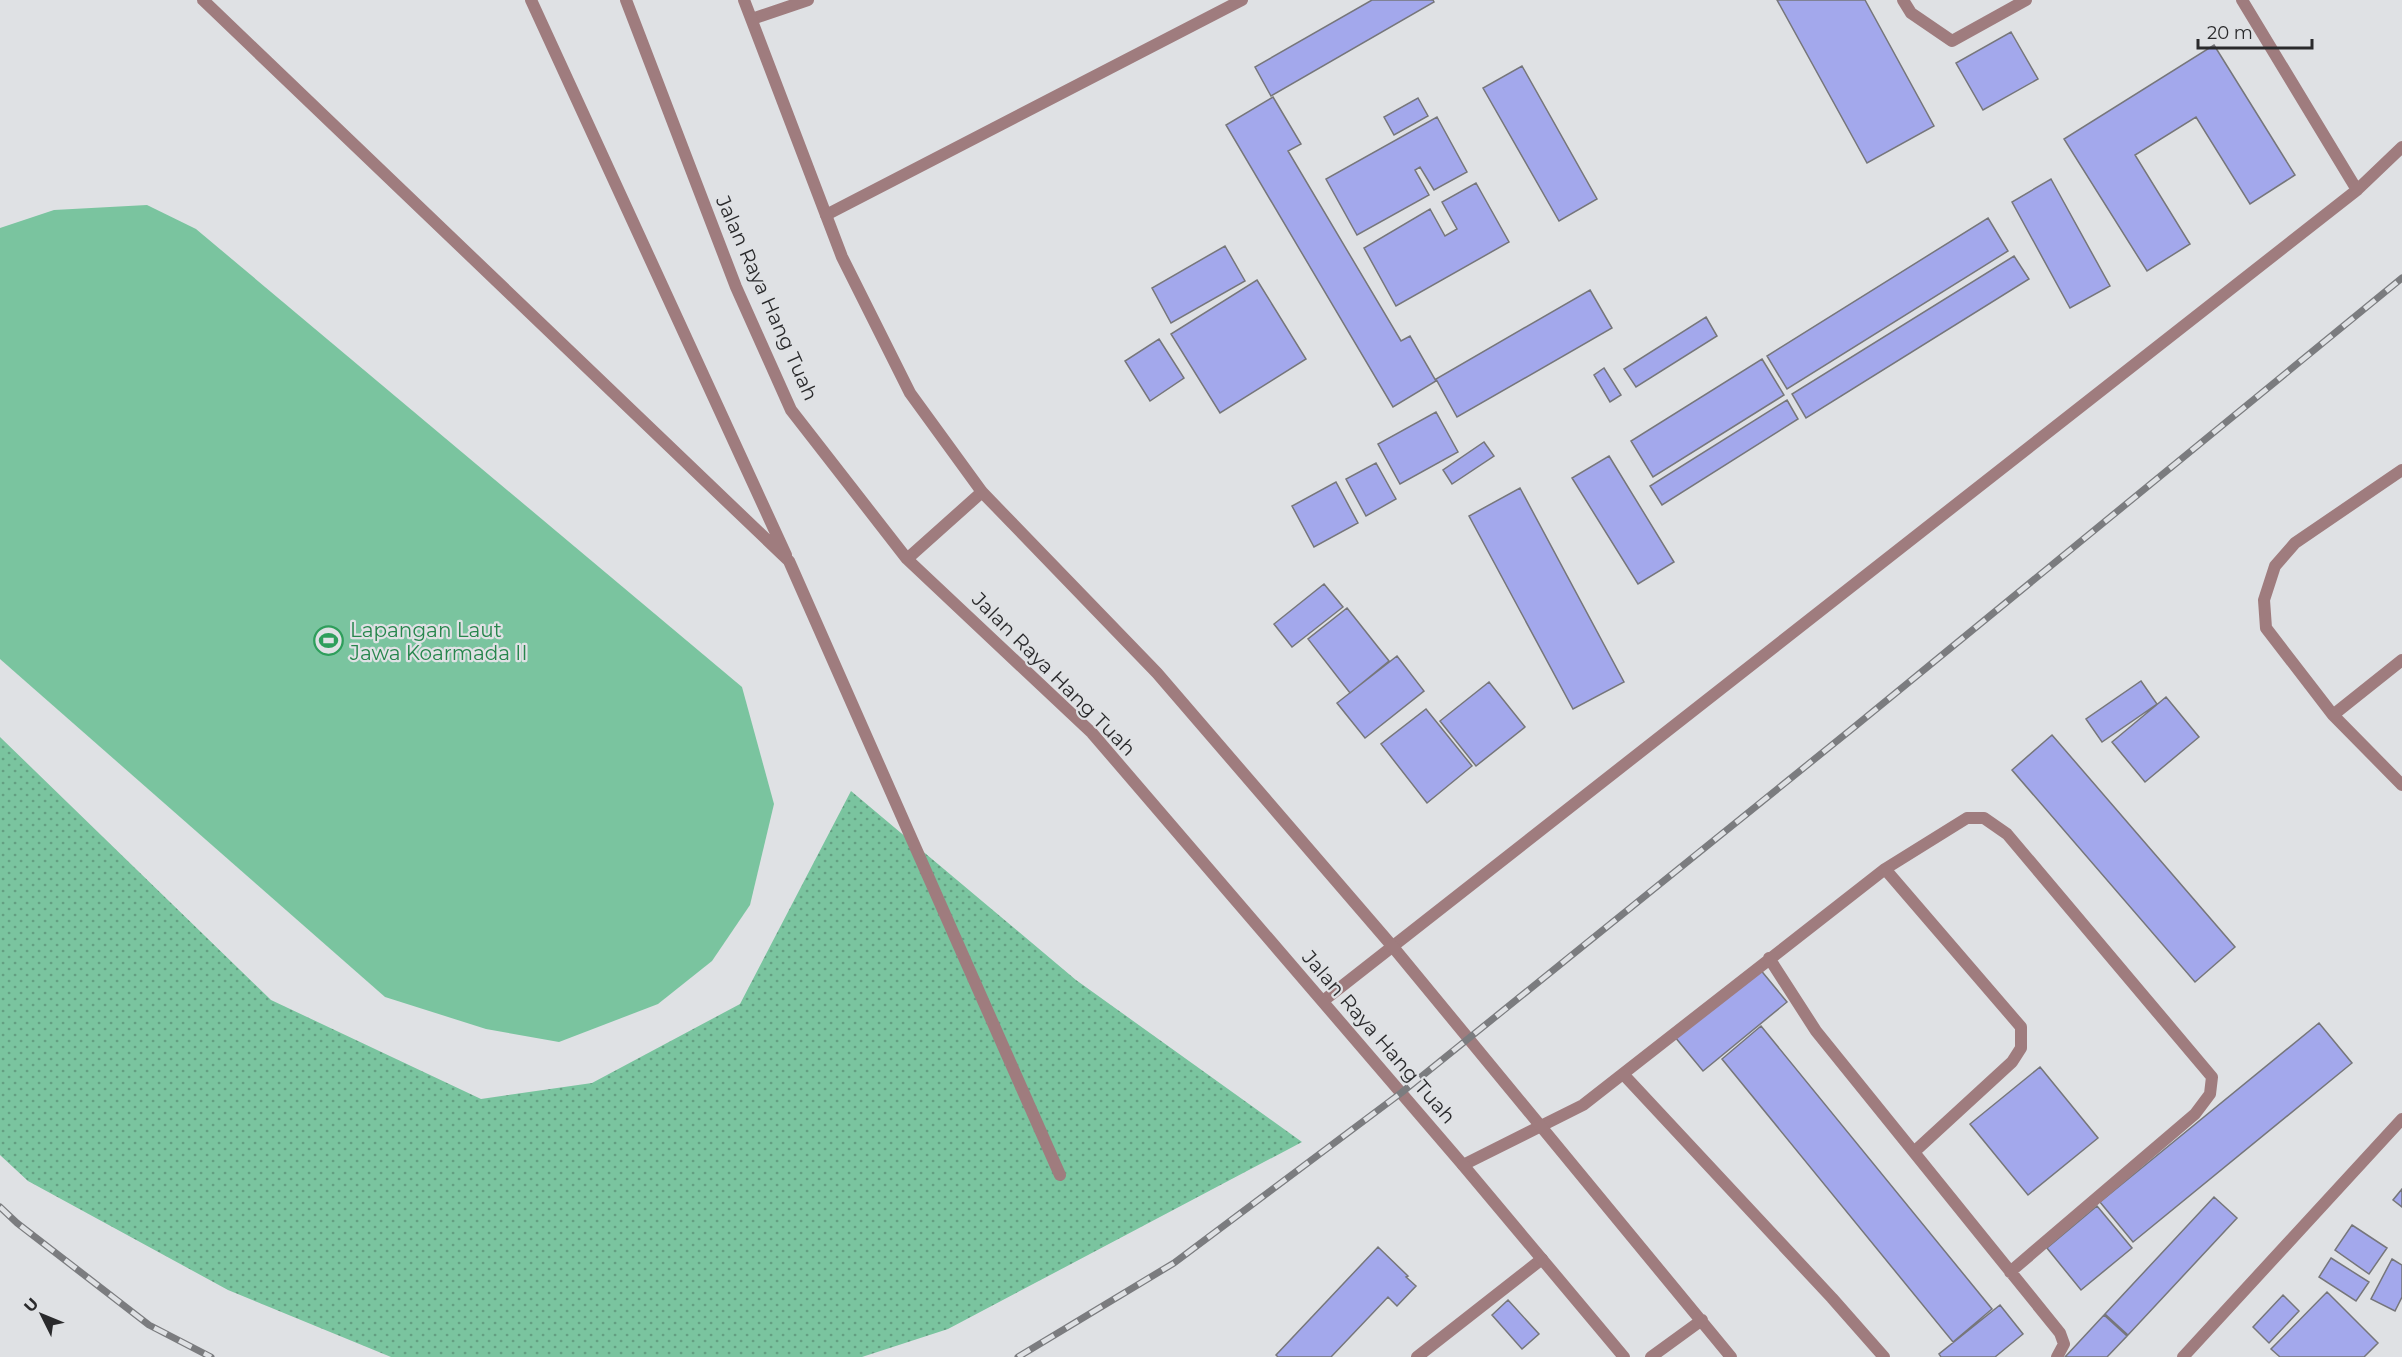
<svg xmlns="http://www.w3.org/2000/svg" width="2402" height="1357" font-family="Montserrat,sans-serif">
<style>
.grass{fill:url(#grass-dots)}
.garden{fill:#7ac49f}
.building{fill:#a3a8ec;stroke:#76767a;stroke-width:1.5}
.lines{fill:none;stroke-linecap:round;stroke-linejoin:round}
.service{stroke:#9f7c7e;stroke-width:12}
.minor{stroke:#9f7c7e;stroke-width:12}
.rail-casing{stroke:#7b7c7f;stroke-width:7}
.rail{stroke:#dfe1e4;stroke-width:4.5;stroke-dasharray:14;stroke-linecap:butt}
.labels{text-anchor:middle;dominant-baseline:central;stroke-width:4.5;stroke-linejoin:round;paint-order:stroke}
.street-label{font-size:20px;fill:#2a2a2c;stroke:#dfe1e4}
.leisure-label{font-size:20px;fill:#27864d;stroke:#dfe1e4;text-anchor:start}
</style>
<defs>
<pattern id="grass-dots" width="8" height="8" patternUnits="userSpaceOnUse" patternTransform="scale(1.5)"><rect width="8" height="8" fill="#7ac49f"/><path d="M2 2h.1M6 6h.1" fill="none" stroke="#649f82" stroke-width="1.8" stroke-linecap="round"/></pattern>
</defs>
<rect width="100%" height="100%" fill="#dfe1e4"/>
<path class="grass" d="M0,737L271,1000L481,1099L592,1083L740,1004L851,791L1076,980L1302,1142L948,1329L862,1357H391L228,1290L28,1181L0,1155Z"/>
<path class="garden" d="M147,205L196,229L742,687L774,804L750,905L712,961L658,1004L559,1042L486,1029L385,997L0,659V228L54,210Z"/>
<path class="building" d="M1372,0H1433L1434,2L1271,96L1255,67Z
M1777,0H1865L1934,126L1867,163Z
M2011,32L2038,79L1983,110L1956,63Z
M2214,45L2295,175L2250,204L2196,117L2135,155L2190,244L2147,271L2064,139Z
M1522,66L1597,199L1559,221L1483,88Z
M1273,97L1301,144L1288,151L1401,341L1410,336L1436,381L1393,407L1226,125Z
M1418,98L1428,116L1394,135L1384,117Z
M1437,117L1467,172L1434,190L1420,167L1415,170L1429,195L1357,235L1326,179Z
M2051,179L2110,286L2070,308L2012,202Z
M1476,183L1509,242L1396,306L1364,248L1430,209L1445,236L1457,229L1442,202Z
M1988,218L2008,251L1787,389L1767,356Z
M1225,246L1245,281L1171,323L1152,288Z
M2014,256L2029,279L1806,418L1792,394Z
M1257,280L1306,359L1220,413L1171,334Z
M1590,290L1612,328L1457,417L1436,379Z
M1706,317L1717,336L1636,387L1624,369Z
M1159,339L1184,378L1150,401L1125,361Z
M1762,359L1784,395L1653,477L1631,441Z
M1604,368L1621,395L1610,402L1594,375Z
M1787,400L1798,419L1662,505L1650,486Z
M1436,412L1458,452L1400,484L1378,444Z
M1484,442L1494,456L1452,484L1443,470Z
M1609,456L1674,562L1638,584L1572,478Z
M1376,463L1396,499L1366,516L1346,479Z
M1336,482L1358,523L1314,547L1292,506Z
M1520,488L1624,682L1573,709L1469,516Z
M1324,584L1343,607L1292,647L1274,624Z
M1347,608L1389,661L1350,693L1308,639Z
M1397,656L1424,691L1365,738L1337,703Z
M2141,681L2157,704L2102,742L2086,719Z
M1489,682L1525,727L1476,766L1440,721Z
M2166,697L2199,737L2145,782L2112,742Z
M1426,709L1472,766L1427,803L1381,744Z
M2052,735L2235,947L2195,982L2012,770Z
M1759,968L1787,1002L1703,1071L1675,1037Z
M2319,1023L2352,1063L2133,1242L2100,1202Z
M1761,1026L1992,1309L1953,1342L1722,1059Z
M2040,1067L2098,1138L2028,1195L1970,1124Z
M2402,1189V1207L2393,1200Z
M2214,1197L2237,1218L2128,1335L2105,1314Z
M2097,1206L2132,1248L2081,1290L2047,1248Z
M2352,1225L2387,1248L2369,1274L2335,1250Z
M1378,1247L1408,1276L1406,1277L1416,1286L1397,1306L1388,1297L1331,1357H1278L1276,1355Z
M2331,1258L2369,1282L2356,1301L2319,1277Z
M2392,1259L2402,1265V1297L2395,1311L2371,1299Z
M2327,1292L2378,1343L2364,1357H2280L2271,1349Z
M2283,1295L2299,1311L2269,1343L2253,1327Z
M1508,1300L1539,1334L1522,1349L1492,1315Z
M2000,1305L2023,1334L1995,1357H1941L1939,1354Z
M2104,1315L2127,1336L2107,1357H2065Z"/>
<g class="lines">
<path class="service" d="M203,0L789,561L1060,1175
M531,0L786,555
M1903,0L1911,13L1952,41L2026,0
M2242,0L2357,190
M752,19L808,0
M826,215L1242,0
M2402,470L2295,543L2275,566L2264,600L2266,628L2333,715L2402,785
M2333,715L2402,660
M1885,869L1967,818H1984L2007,834L2212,1077L2210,1094L2195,1114L2010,1272
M1769,958L1816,1031L2060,1333L2064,1344L2057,1357
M1323,1001L2357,190L2402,147
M1624,1075L1832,1298L1884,1357
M1463,1165L1583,1105L1885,869L2021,1027V1048L2012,1062L1914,1152
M1417,1357L1542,1259"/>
<path class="minor" d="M626,0L736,287L791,410L907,559L1092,733L1463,1165L1624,1357
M744,0L842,257L910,393L982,492L1157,673L1393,947L1731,1357
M907,559L982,492
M1651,1357L1702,1320
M2183,1357L2402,1119"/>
<defs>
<path id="rail" d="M0,1207L17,1223L149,1325L211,1357
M1018,1357L1174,1263L1401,1093L1853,728L2402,278"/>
</defs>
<use href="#rail" class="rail-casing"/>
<use href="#rail" class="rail"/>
</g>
<defs>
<symbol id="stadium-ring" viewBox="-11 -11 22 22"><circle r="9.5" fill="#dfe1e4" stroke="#2e9e5b" stroke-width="1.5"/><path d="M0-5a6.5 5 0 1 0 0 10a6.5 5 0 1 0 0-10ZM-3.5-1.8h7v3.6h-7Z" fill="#2e9e5b"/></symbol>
</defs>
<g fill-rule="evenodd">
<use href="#stadium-ring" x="312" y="624" width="33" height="33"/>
</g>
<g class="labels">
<g class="street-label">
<text transform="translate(767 298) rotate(66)">Jalan Raya Hang Tuah</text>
<text transform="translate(1054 674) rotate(45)">Jalan Raya Hang Tuah</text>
<text transform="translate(1379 1037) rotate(49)">Jalan Raya Hang Tuah</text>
</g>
<g class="leisure-label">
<text x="350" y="630">Lapangan Laut<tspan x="350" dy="23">Jawa Koarmada II</tspan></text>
</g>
</g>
<g transform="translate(42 1315) rotate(313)" stroke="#dfe1e4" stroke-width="4.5" paint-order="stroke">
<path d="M0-4.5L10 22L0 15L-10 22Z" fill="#2a2a2c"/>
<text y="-9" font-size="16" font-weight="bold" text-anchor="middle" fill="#2a2a2c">U</text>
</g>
<path d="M2198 39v9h114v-9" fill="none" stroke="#2a2a2c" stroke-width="3"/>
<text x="2207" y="39" font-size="18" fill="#2a2a2c" stroke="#dfe1e4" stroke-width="4.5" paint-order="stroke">20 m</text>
</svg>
